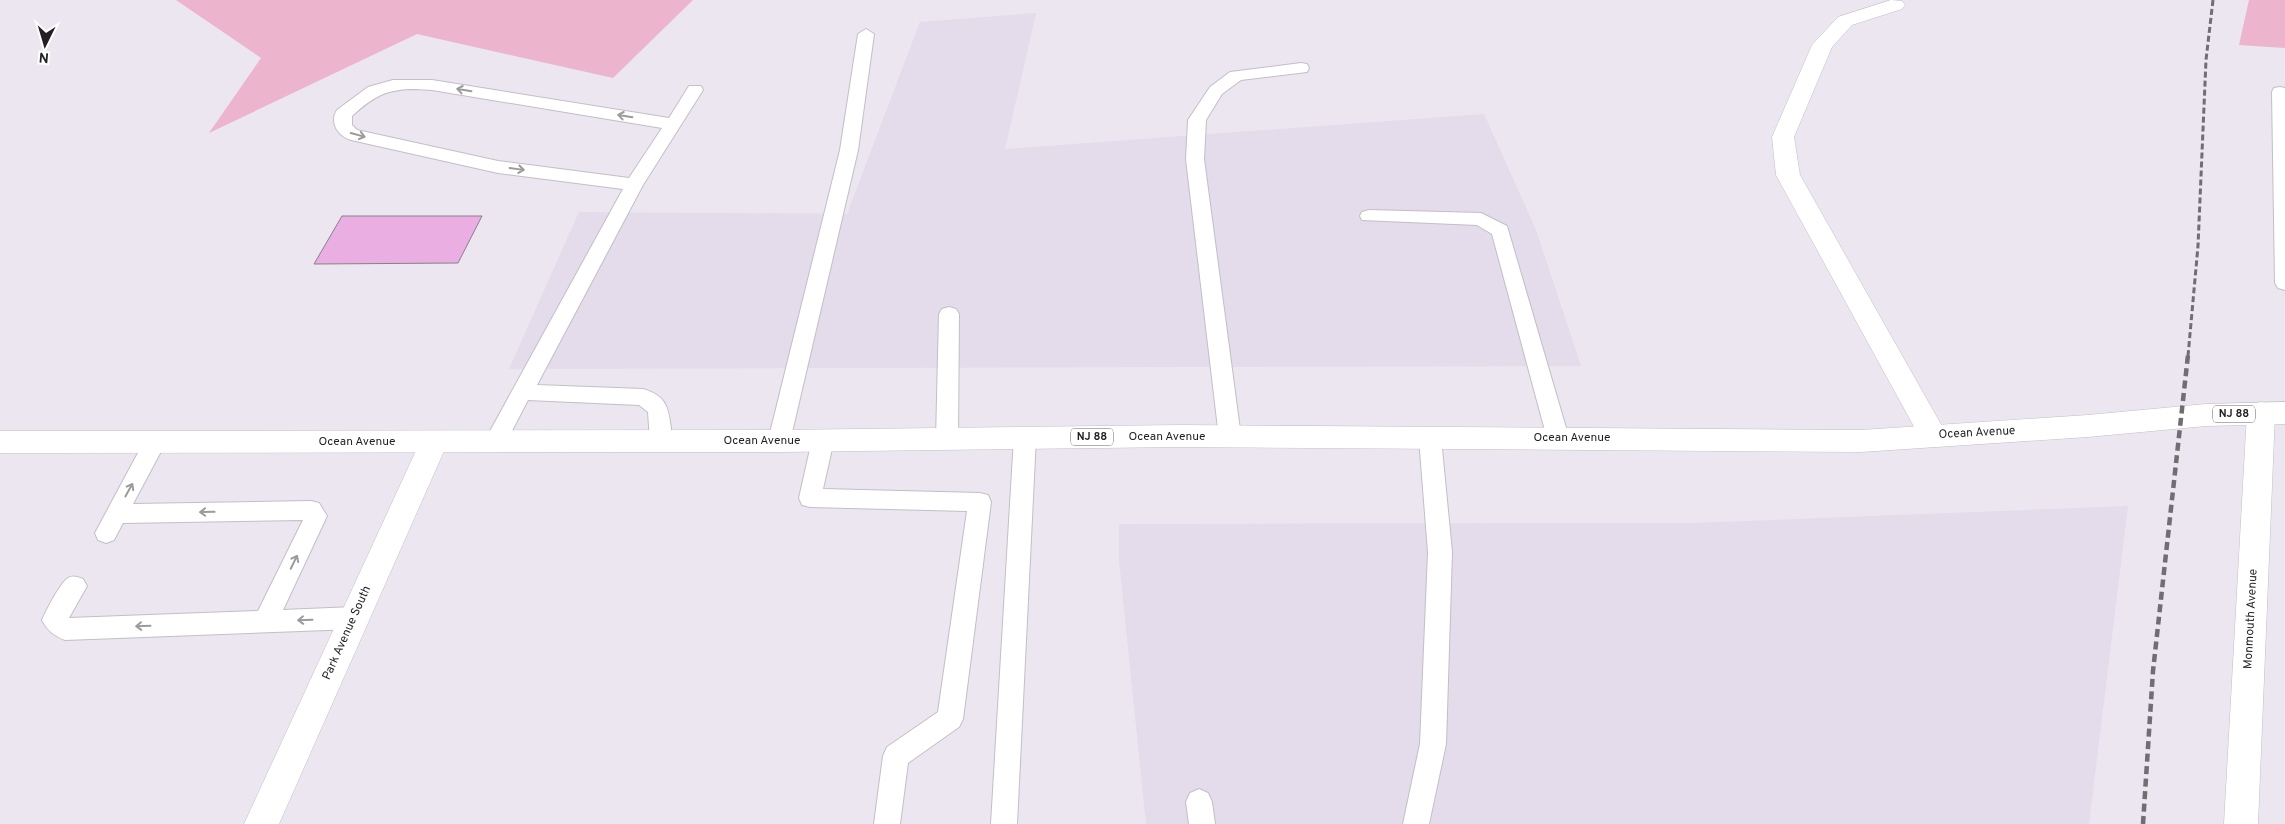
<svg xmlns="http://www.w3.org/2000/svg" width="2285" height="824" font-family="Overpass,sans-serif">
<style>
.built{fill:#e4dbeb}
.green{fill:#edb4cd}
.building{fill:#eaaee2;stroke:#898188}
.lines{fill:none;stroke-linecap:round;stroke-linejoin:round}
.service-casing{stroke:#c3bec7;stroke-width:2}
.minor-casing{stroke:#c3bec7;stroke-width:1}
.tertiary-casing{stroke:#c3bec7;stroke-width:1}
.primary-casing{stroke:#c3bec7;stroke-width:1}
.service{fill:#fff;fill-rule:evenodd}
.minor{fill:#fff;fill-rule:evenodd}
.tertiary{fill:#fff;fill-rule:evenodd}
.primary{fill:#fff;fill-rule:evenodd}
.rail-far1{stroke:#706d73;stroke-width:3;stroke-dasharray:6 3;stroke-linecap:butt}
.rail{stroke:#706d73;stroke-width:4.5;stroke-dasharray:8 4.5;stroke-linecap:butt}
.oneway{stroke:#9b9a9c}
.labels{text-anchor:middle;dominant-baseline:central;stroke-width:4;stroke-linejoin:round;paint-order:stroke}
.shield{fill:#fff;stroke:#646265;stroke-width:1}
.shield-label{font-size:11px;font-weight:bold;fill:#211f23}
.street-label{font-size:12px;fill:#211f23;stroke:#fff}
</style>
<rect width="100%" height="100%" fill="#ebe6ef"/>
<path class="built" d="M1036,13L1005,149L1484,114L1536,230L1581,366L509,369L579,212L847,214L920,22Z
M2128,506L2089,824H1146L1119,560V524L1694,523Z"/>
<path class="green" d="M176,0H693L613,78L417,34L209,133L261,58Z
M2249,0H2285V48L2239,45Z"/>
<path class="building" d="M342,216H482L458,263L314,264Z"/>
<g class="lines">
<defs>
<path id="service" d="M866,29L874,34L858,150L790,441L787,447L779,450L771,447L768,441L840,150L858,34Z
M1301,63L1307,64L1309,68L1307,72L1241,80L1222,94L1206,120L1204,159L1241,437L1238,443L1230,446L1222,443L1219,437L1186,159L1188,120L1210,87L1230,72Z
M393,80H432L669,118L689,86H701L703,90L643,185L537,385L643,389C666,396 668,406 671,428C671,435 672,440 669,447L661,450L653,447L650,441L648,412L639,405L528,400L503,448L495,451L487,448L484,442L623,189L498,173L351,140C338,136 329,123 337,110L368,87ZM416,89L432,90L662,128L629,178L498,161L357,130L352,125V116C374,96 386,89 416,89Z
M2280,87L2285,88V290L2278,288L2275,283L2272,92L2274,88Z
M1369,210L1481,213L1507,226L1569,438L1566,444L1558,447L1550,444L1547,438L1492,234L1477,225L1362,220L1360,216L1362,212Z
M949,307L956,309L959,314L958,439L955,445L947,448L939,445L936,439L939,314L942,309Z
M1025,428L1033,431L1036,437L1017,824H991L1014,437L1017,431Z
M1430,429L1438,432L1441,438L1452,552L1446,744L1429,824H1403L1420,744L1428,552L1419,438L1422,432Z
M823,431L831,434L834,440L823,489L980,493L988,495L991,502L963,719L959,727L908,763L900,824H874L883,756L887,747L938,712L967,511L810,507L802,505L799,498L812,440L815,434Z
M155,433L163,436L166,442L133,504L311,501L319,503L327,516L283,610L354,607L363,610L366,618L363,626L354,629L65,640C54,636 47,630 42,620C46,611 60,583 68,578C73,575 78,577 83,579L87,586L69,618L258,611L303,520L123,523L114,540L106,543L98,540L95,533L147,436Z
M1199,789L1208,793L1212,802L1215,824H1189L1186,802L1190,793Z"/>
<path id="minor" d="M1891,0L1902,1L1905,5L1902,9L1852,25L1832,47L1794,137L1800,175L1947,435L1943,443L1933,446L1923,443L1776,175L1772,137L1812,45L1838,17Z
M2261,402L2271,405L2275,413L2258,824H2224L2247,413L2251,405Z"/>
<path id="tertiary" d="M434,431L444,434L448,442L279,824H244L420,442L424,434Z"/>
<path id="primary" d="M2285,402V424L2206,426L2088,437L1861,452L1180,447L779,452L0,453V431L779,430L1180,425L1861,430L2088,415L2206,404Z"/>
</defs>
<use href="#service" class="service-casing"/>
<use href="#minor" class="minor-casing"/>
<use href="#tertiary" class="tertiary-casing"/>
<use href="#primary" class="primary-casing"/>
<use href="#service" class="service"/>
<use href="#minor" class="minor"/>
<use href="#tertiary" class="tertiary"/>
<use href="#primary" class="primary"/>
<path class="rail-far1" d="M2188,356L2198,246L2206,60L2213,0"/>
<path class="rail" d="M2143,824L2153,671L2188,355"/>
</g>
<defs><path id="oneway-shaft" d="M-6 0H5M1.5-3L5.5 0L1.5 3" fill="none" stroke-width="1.6" stroke-linecap="round" stroke-linejoin="round" transform="scale(1.25)"/></defs>
<g class="oneway">
<use href="#oneway-shaft" transform="translate(464 90) rotate(-171)"/>
<use href="#oneway-shaft" transform="translate(625 116) rotate(-171)"/>
<use href="#oneway-shaft" transform="translate(358 135) rotate(15)"/>
<use href="#oneway-shaft" transform="translate(517 169) rotate(8)"/>
<use href="#oneway-shaft" transform="translate(129 490) rotate(-61)"/>
<use href="#oneway-shaft" transform="translate(207 512) rotate(179)"/>
<use href="#oneway-shaft" transform="translate(294 562) rotate(-64)"/>
<use href="#oneway-shaft" transform="translate(305 620) rotate(178)"/>
<use href="#oneway-shaft" transform="translate(143 626) rotate(178)"/>
</g>
<g class="labels">
<g class="shield">
<rect x="2213" y="405.5" width="42" height="17" rx="4"/>
<rect x="1071" y="428.5" width="42" height="17" rx="4"/>
</g>
<g class="shield-label">
<text x="2234" y="414">NJ 88</text>
<text x="1092" y="437">NJ 88</text>
</g>
<g class="street-label">
<text transform="translate(1977 433) rotate(-3)">Ocean Avenue</text>
<text x="1167" y="437">Ocean Avenue</text>
<text x="1572" y="438">Ocean Avenue</text>
<text x="762" y="441">Ocean Avenue</text>
<text x="357" y="442">Ocean Avenue</text>
<text transform="translate(2251 619) rotate(-87)">Monmouth Avenue</text>
<text transform="translate(347 633) rotate(-66)">Park Avenue South</text>
</g>
</g>
<g transform="translate(45 45) rotate(185)" stroke="#ffffff" stroke-width="4" paint-order="stroke">
<path d="M0-4L9 19L0 12L-9 19Z" fill="#211f23"/>
<text y="-8" font-size="14" font-weight="bold" text-anchor="middle" fill="#211f23">N</text>
</g>
</svg>
